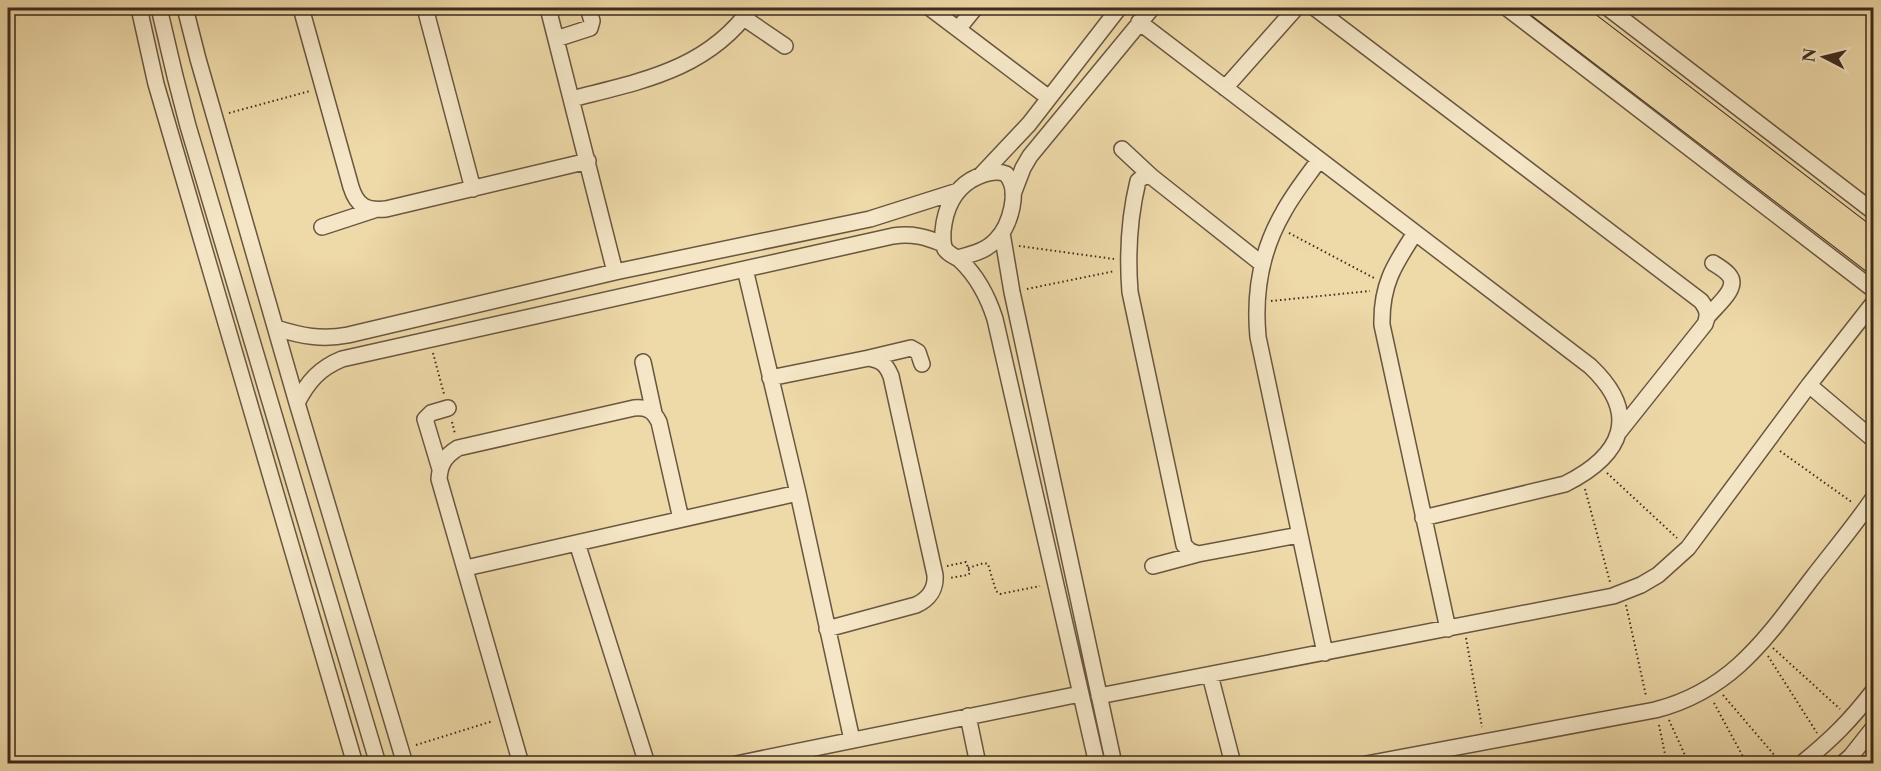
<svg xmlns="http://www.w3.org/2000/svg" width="1881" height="771" font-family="'Libre Caslon Text',serif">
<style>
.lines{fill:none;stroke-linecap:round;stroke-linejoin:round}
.minor-casing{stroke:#6a5641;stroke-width:18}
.major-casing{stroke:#3e2b1f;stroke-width:22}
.path{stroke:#3e2b1f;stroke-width:2;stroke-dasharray:1.5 3;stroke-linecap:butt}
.minor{stroke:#f4e6c6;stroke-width:15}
.major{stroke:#eed9a8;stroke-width:20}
</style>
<rect width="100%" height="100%" fill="#eed9a8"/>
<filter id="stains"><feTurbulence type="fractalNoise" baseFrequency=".00333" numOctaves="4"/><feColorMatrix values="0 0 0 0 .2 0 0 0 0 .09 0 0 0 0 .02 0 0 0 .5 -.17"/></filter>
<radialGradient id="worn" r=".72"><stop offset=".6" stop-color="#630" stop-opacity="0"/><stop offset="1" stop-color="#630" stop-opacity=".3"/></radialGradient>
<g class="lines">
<defs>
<path id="minor" d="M139,8L156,84L355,764
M159,8L175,76L188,126L378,764
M185,8L198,59L297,403L405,764
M301,8L351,187C357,206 366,211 386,209L588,161
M425,8L473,189
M548,8L615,272
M930,8L1049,98
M1315,8L1701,301C1707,309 1709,314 1705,324L1619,432
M1507,8L1874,290
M1608,8L1874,212
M744,18L785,46
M1139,22L1590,366C1641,414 1623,455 1565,484L1423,518
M958,29L975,8
M556,39L590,28L592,21L588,8
M1225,88L1296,8
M572,99C641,81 707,70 751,8
M1122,149L1152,177
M1319,160C1307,177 1293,194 1283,213C1261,251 1254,294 1258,337L1325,653
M982,174L1029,124L1119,8
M1013,194L1023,168L1030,156L1152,8
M322,227L374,210
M1002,233L1012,292L1114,764
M1415,233C1394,265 1381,285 1382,325L1448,629
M958,258C972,254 986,251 996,240C1010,226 1021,190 1006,174C995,169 982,174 971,180C953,191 945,210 943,231C943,237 942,243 945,249C949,255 955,256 960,260C977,276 988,297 995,319L1097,764
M1262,264L1152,177L1144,176L1138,181C1129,218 1127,254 1130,292L1184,545L1190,551L1198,554L1299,535
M745,269L798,493L852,740
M1708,316C1716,306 1740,288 1729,275C1725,270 1718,266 1713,263
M276,328C301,336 322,340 348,335L615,272L870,219L958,191
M869,358L911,348L918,352L922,364
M643,362L654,413
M770,378L869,358C881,360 886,364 891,376L935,575C936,589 929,599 916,605L827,629
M1809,385L1874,440
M297,403C308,381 320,368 342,359L893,236C912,233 926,237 943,244
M440,469L425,419L431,413L448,408
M577,543L647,764
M1153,566L1198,554
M466,568L798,493
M1210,675L1233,764
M1099,696L1613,596L1641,585L1658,575L1688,548L1809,385L1874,302
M968,716L978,764
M521,764L439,479C440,464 445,456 458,448L634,408C647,407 653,410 659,422L681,519
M736,764L1080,694
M1366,764L1655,710C1733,690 1767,637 1813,577C1833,551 1855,525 1874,497
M1801,764C1831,740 1850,721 1874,690
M1842,764L1851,756L1874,727
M1873,764L1874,763"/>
<path id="major" d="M1539,8L1874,264
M1570,8L1874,241"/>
</defs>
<use href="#minor" class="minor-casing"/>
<use href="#major" class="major-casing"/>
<path class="path" d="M229,113L310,91
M1289,233L1374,278
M1019,246L1114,259
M1027,289L1115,271
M1271,301L1370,291
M433,353L444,394
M452,422L455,434
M1780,451L1853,503
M1607,473L1677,538
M1585,489L1610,582
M947,566L966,562L970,573L968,575L950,578
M968,568L984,563L988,564L996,591L1000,594L1040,586
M1626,605L1646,696
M1466,638L1482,727
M1773,648L1840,709
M1768,656L1817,733
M1723,695L1782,764
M1714,703L1747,764
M1669,720L1689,764
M1659,725L1667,764
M416,745L493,721"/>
<use href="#minor" class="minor"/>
<use href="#major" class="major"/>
</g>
<rect width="1881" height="771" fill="none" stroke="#eed9a8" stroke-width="30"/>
<rect x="9" y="9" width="1863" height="753" fill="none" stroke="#3e2b1f" stroke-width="3"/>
<rect x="15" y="15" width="1851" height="741" fill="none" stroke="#3e2b1f" stroke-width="1.5"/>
<g transform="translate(1824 57) rotate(277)" stroke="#f4e6c6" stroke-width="4.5" paint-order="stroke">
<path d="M0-4.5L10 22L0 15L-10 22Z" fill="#3e2b1f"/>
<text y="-9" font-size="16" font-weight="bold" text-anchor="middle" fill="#3e2b1f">N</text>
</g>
<rect width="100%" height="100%" filter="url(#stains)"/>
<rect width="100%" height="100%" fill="url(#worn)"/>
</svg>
